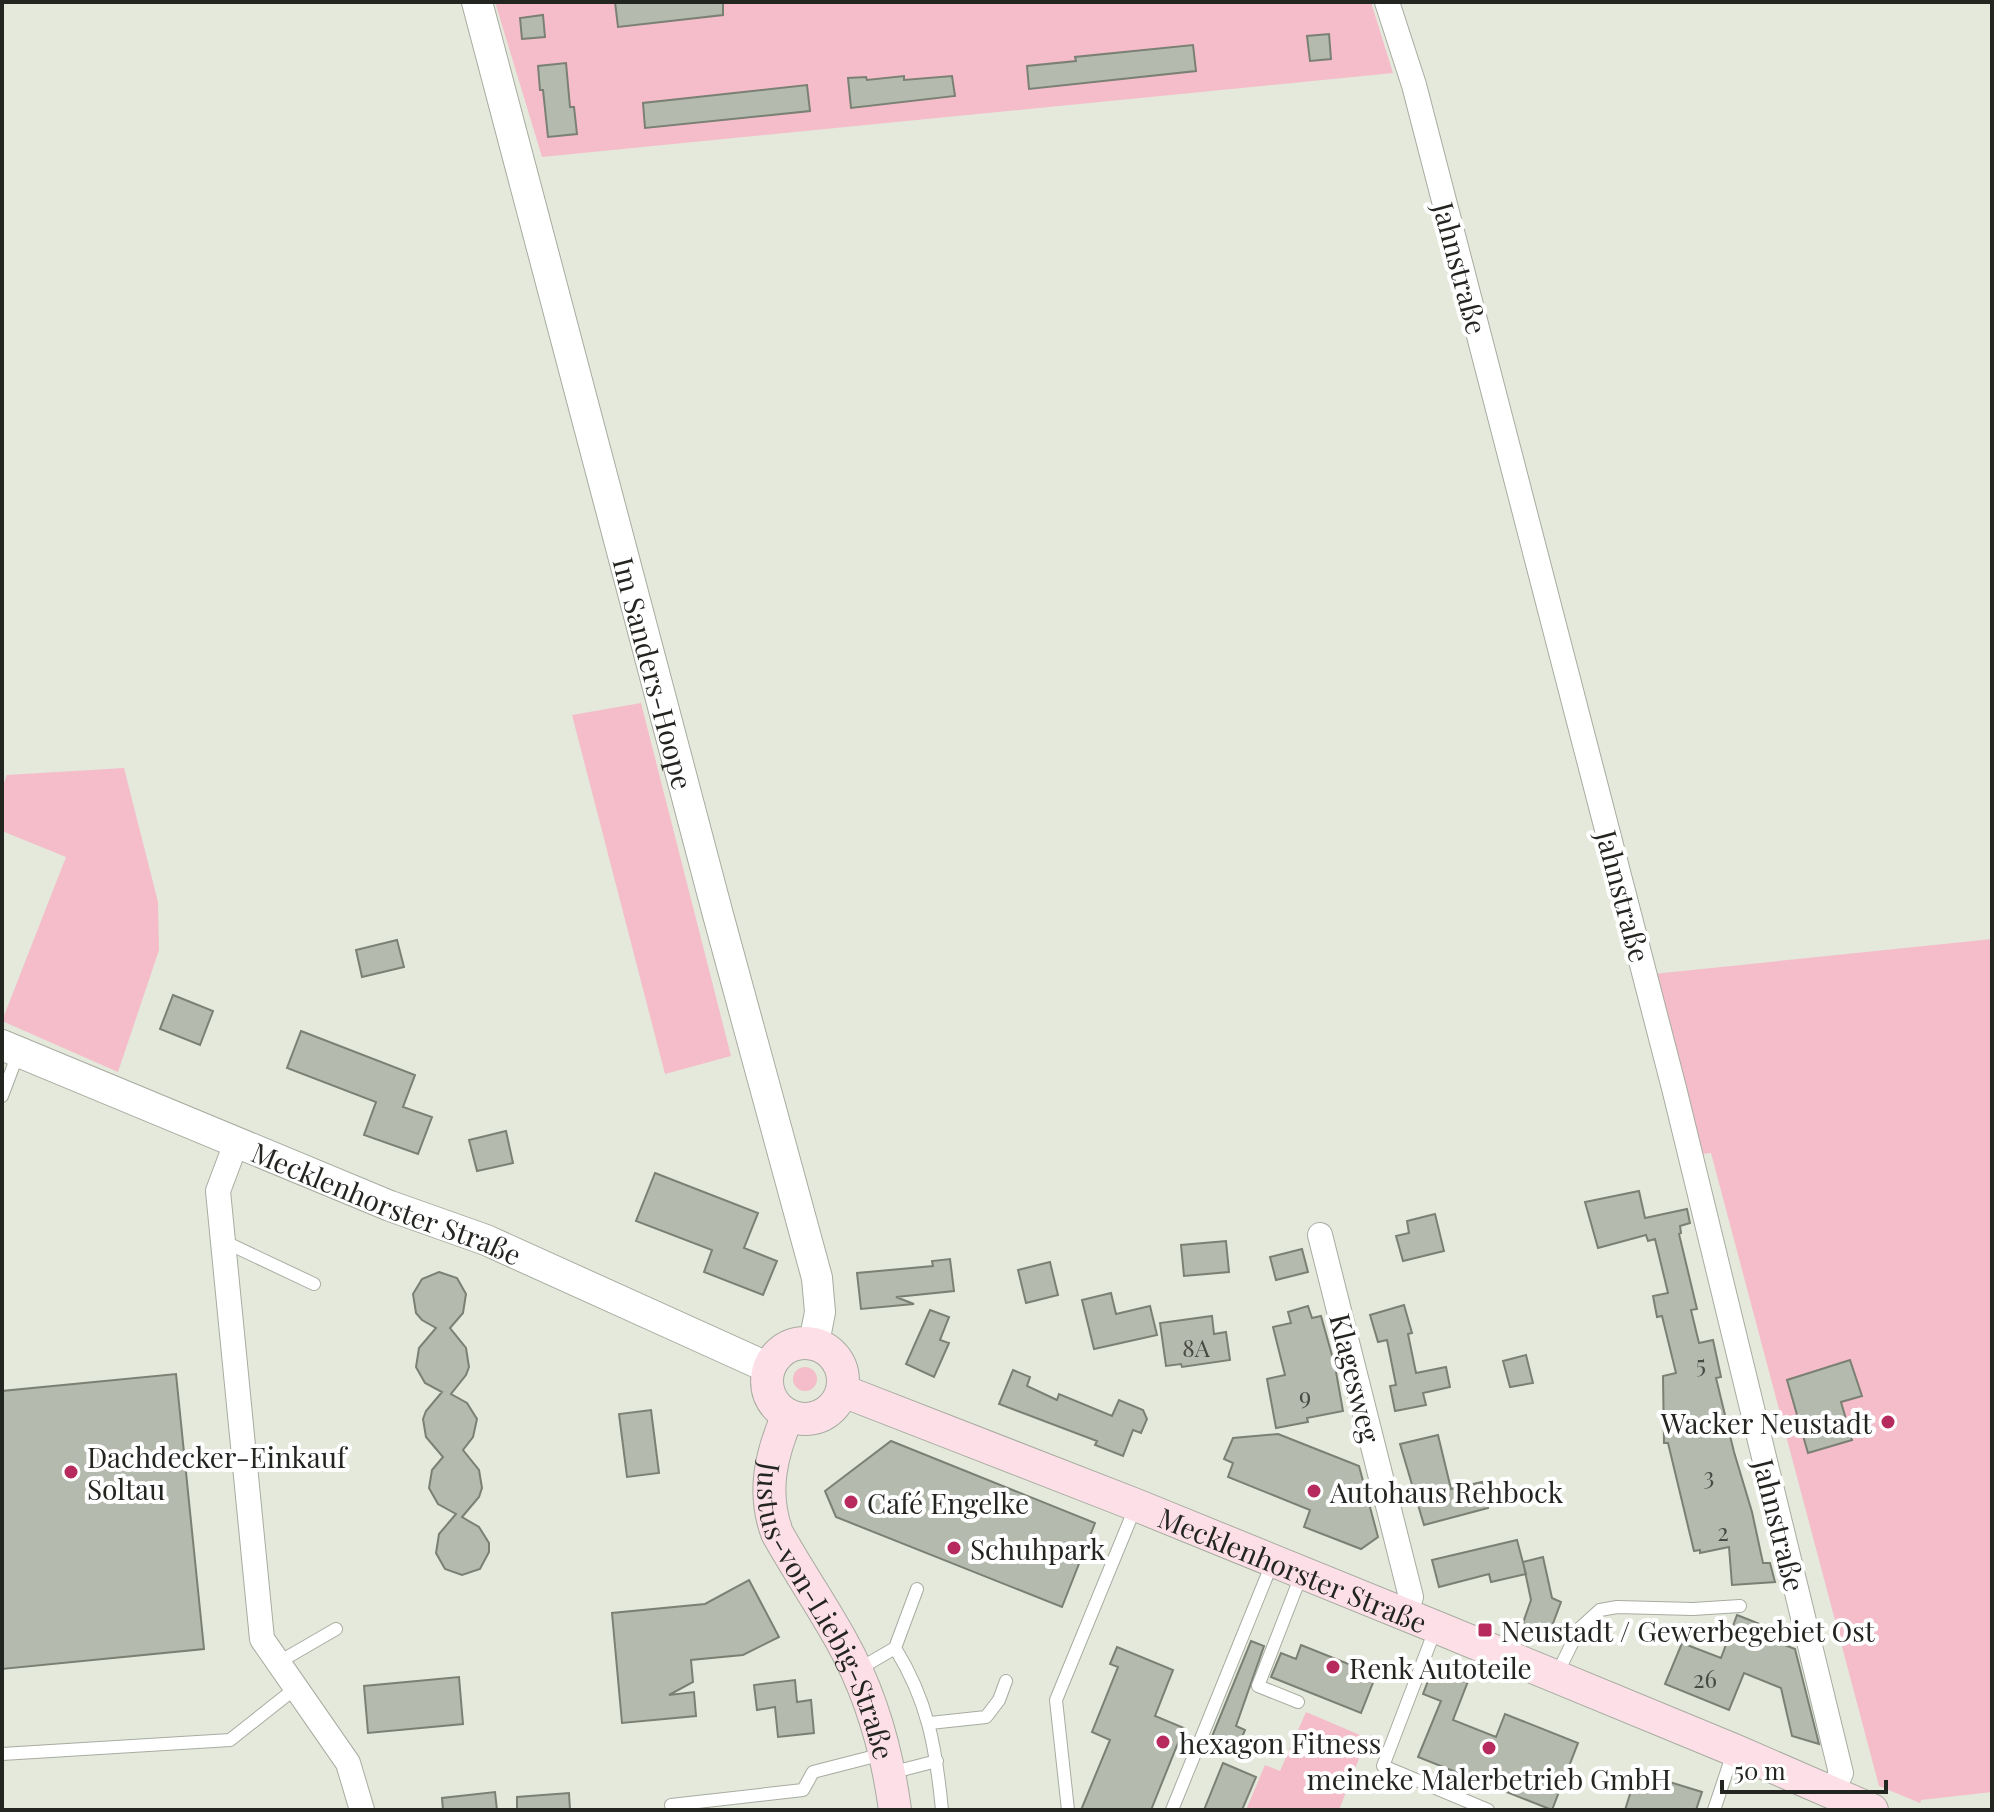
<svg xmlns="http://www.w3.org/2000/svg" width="1994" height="1812" font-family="'Playfair Display',serif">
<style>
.green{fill:#f4bdc9}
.building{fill:#b5baae;stroke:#7b8074;stroke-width:2}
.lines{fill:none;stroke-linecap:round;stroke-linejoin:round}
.service-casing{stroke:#a7aca0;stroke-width:14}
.minor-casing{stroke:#a7aca0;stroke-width:26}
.tertiary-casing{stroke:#a7aca0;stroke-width:32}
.secondary-casing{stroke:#a7aca0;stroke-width:34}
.service{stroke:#fff;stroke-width:12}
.minor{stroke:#fff;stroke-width:24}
.tertiary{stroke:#fff;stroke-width:30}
.secondary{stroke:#fcdfe7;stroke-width:32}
.poi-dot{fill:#b72a5e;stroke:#fff;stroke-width:3}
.labels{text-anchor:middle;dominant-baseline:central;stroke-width:8;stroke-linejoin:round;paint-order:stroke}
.number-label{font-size:24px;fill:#484a44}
.street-label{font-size:28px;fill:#232521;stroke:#fff}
.poi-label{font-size:28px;fill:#232521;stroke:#fff;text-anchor:start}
</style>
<rect width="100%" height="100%" fill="#e4e9dc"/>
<path class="green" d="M495,2H1371L1393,73L542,157Z
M641,703L731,1056L665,1074L572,715Z
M124,768L158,902L159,950L118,1072L2,1021L66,857L2,831V788L7,775Z
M1992,939V1792L1921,1800L1920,1803L1879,1786L1711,1153L1701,1154L1653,974Z
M793 1379a12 12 0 1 1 24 0a12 12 0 1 1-24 0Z
M1306,1712L1367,1738L1339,1810H1246L1265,1765L1280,1771Z"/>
<path class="building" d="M615,2H723V15L618,27Z
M543,15L545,37L522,39L520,18Z
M1329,34L1331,59L1310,61L1307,36Z
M1193,45L1196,71L1029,89L1027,66L1076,61L1075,57Z
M566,63L570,107H574L577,134L548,137L543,90H540L538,66Z
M904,76V80L952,76L955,96L851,108L848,78L866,77L867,80Z
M807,85L810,111L645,128L643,103Z
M397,940L404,967L362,977L356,950Z
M173,995L213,1011L200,1045L160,1029Z
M301,1031L415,1075L403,1107L432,1117L418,1154L364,1135L376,1102L287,1068Z
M506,1131L513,1163L477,1171L469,1140Z
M655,1173L758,1213L744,1248L777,1261L763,1295L704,1272L712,1250L636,1221Z
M1639,1191L1645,1218L1687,1209L1690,1223L1680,1226L1681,1233L1679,1234L1697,1309L1691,1310L1699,1343L1713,1340L1721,1377L1716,1378L1734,1452L1752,1512L1763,1563H1770L1775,1582L1732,1585L1729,1547L1700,1553V1550L1694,1551L1668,1443H1664L1663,1376L1676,1373L1662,1316L1657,1317L1653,1296L1668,1293L1655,1239L1648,1241L1646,1235L1598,1248L1585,1202Z
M1435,1214L1444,1251L1403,1261L1396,1236L1409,1233L1407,1221Z
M1226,1241L1229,1272L1184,1276L1181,1245Z
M1302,1249L1308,1272L1276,1280L1270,1257Z
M950,1259L954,1291L896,1297L914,1304L861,1309L857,1273L933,1266L932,1261Z
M1050,1262L1058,1295L1026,1303L1018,1270Z
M439,1272L457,1278L466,1294L463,1313L450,1328L466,1348L469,1367L466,1375L451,1394L467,1403L477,1419L473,1437L463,1450L479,1470L482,1488L479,1497L462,1517L479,1527L489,1543V1552L480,1569L462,1575L445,1569L436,1553L439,1534L456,1514L438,1504L429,1488L432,1470L443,1457L426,1437L423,1419L426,1411L442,1392L425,1383L416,1367L419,1348L436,1328L422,1320L416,1313L413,1294L422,1279Z
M1111,1293L1116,1314L1150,1306L1157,1335L1094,1349L1082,1300Z
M1404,1305L1412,1333L1408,1334L1416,1373L1446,1367L1450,1387L1423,1393L1426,1405L1395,1411L1390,1386L1396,1385L1387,1340L1378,1342L1370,1315Z
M1308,1306L1312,1318L1321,1316L1335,1366L1343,1411L1307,1418L1308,1422L1276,1428L1267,1379L1285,1375L1273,1327L1291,1323L1288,1312Z
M930,1310L949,1317L940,1340L949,1343L934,1377L906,1364Z
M1212,1316L1214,1334L1226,1332L1230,1360L1182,1367L1181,1364L1166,1366L1160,1323Z
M1526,1355L1533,1383L1510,1387L1503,1361Z
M1850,1360L1862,1396L1841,1402L1852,1440L1808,1453L1787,1380Z
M1013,1370L1030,1377L1027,1386L1057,1400L1059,1394L1112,1416L1119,1400L1143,1410L1147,1419L1141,1433L1133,1430L1123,1456L1095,1445L1097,1441L999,1404Z
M176,1374L204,1649L2,1669V1391Z
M651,1410L659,1473L627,1477L619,1414Z
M1278,1434L1359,1466L1378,1537L1361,1549L1304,1527L1310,1510L1228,1477L1233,1463L1224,1459L1233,1438Z
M1438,1435L1451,1489L1482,1482L1488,1508L1424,1525L1400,1444Z
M891,1441L1095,1523L1062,1607L836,1517L825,1491Z
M1517,1540L1526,1574L1491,1582L1489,1574L1439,1587L1432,1560Z
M1543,1557L1552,1598L1561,1602L1549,1634L1523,1623L1531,1600L1523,1562Z
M749,1580L779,1637L743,1655L691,1660L693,1682L669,1695L694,1692L696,1716L622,1723L612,1613L705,1604Z
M1737,1615L1765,1626L1762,1636L1795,1649L1819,1744L1792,1736L1781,1688L1744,1673L1729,1710L1665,1684L1682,1643L1721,1658Z
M1251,1641L1264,1646L1236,1726L1245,1730L1237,1749L1211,1739Z
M1301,1645L1376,1675L1361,1713L1271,1677L1281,1653L1296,1659Z
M1117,1647L1173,1670L1155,1716L1184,1728L1151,1810H1081L1110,1740L1092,1732L1118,1667L1110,1664Z
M1435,1663L1470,1676L1453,1720L1496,1737L1505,1714L1578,1743L1552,1810L1418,1757L1441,1701L1423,1694Z
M459,1677L463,1724L368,1733L364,1686Z
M795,1680L797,1702L811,1700L814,1733L778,1737L775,1707L757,1710L754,1685Z
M1223,1763L1256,1777L1242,1810H1204Z
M1637,1772L1702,1792L1696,1810H1625Z
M495,1792L497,1810H443L442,1798Z
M569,1793L570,1810H517V1797Z"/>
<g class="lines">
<defs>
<path id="service" d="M2,1096L19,1051
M223,1241L314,1284
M1435,1630L1383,1766L1488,1810
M895,1648C928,1701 936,1748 942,1810
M279,1662L336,1629
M859,1669L895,1648L917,1589
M1556,1676L1579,1629L1600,1610L1617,1607L1693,1609L1740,1606
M1298,1702L1258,1686L1302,1573
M930,1723L986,1717L999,1700L1006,1681
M2,1754L230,1740L297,1687
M890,1773L937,1761
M672,1810L671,1805L803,1790L813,1772L883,1754
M1068,1810L1056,1700L1135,1508
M1172,1810L1273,1561
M1714,1810L1733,1753"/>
<path id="minor" d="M1387,2L1414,85L1674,1088L1841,1773L1832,1792
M236,1143L218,1191L262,1639L348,1763L362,1810
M1320,1235L1411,1597L1405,1615"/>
<g id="tertiary">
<path id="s1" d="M477,2L717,911L817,1278L820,1312L814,1343"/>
<path id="s2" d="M2,1045L390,1206L486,1240L769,1368"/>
</g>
<g id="secondary">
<circle cx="805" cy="1381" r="38"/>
<path id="s3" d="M843,1391L1136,1505L1436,1627L1734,1750L1872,1810"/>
<path id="s4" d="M788,1415C771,1454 762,1492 777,1533C797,1569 821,1604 841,1640C871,1693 887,1750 895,1810"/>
</g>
</defs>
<use href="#service" class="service-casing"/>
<use href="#minor" class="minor-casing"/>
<use href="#tertiary" class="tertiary-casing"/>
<use href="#secondary" class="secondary-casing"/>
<use href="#service" class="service"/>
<use href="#minor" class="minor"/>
<use href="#tertiary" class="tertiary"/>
<use href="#secondary" class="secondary"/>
</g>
<g class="poi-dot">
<circle cx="1888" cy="1422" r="8"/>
<circle cx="71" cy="1472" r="8"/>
<circle cx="1314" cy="1491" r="8"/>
<circle cx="851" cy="1502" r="8"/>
<circle cx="954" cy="1548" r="8"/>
<rect x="1477" y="1622" width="16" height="16" rx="4"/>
<circle cx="1333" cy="1667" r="8"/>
<circle cx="1163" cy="1742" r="8"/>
<circle cx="1489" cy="1748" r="8"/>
</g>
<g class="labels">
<g class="number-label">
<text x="1196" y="1347">8A</text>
<text x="1701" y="1363">5</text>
<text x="1305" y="1395">9</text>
<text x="1709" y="1475">3</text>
<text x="1723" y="1531">2</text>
<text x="1705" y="1678">26</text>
</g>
<g class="street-label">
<text transform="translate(1461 268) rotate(75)">Jahnstraße</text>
<text stroke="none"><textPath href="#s1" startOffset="694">Im Sanders-Hoope</textPath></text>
<text transform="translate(1624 896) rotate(75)">Jahnstraße</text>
<text stroke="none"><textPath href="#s2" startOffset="416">Mecklenhorster Straße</textPath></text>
<text transform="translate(1356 1378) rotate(76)">Klagesweg</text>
<text transform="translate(1780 1525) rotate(76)">Jahnstraße</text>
<text stroke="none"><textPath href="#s3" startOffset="484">Mecklenhorster Straße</textPath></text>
<text stroke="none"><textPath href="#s4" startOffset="212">Justus-von-Liebig-Straße</textPath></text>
</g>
<g class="poi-label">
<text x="1872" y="1422" text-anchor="end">Wacker Neustadt</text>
<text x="87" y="1456">Dachdecker-Einkauf<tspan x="87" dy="32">Soltau</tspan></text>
<text x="1330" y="1491">Autohaus Rehbock</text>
<text x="867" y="1502">Café Engelke</text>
<text x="970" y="1548">Schuhpark</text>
<text x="1501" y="1630">Neustadt / Gewerbegebiet Ost</text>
<text x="1349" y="1667">Renk Autoteile</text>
<text x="1179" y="1742">hexagon Fitness</text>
<text x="1489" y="1778" text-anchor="middle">meineke Malerbetrieb GmbH</text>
</g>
</g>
<rect width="1994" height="1812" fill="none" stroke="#232521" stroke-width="8"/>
<path d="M1722 1780v12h164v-12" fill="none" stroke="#232521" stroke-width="4"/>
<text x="1734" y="1780" font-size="24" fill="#232521" stroke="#ffffff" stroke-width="6" paint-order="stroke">50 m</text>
</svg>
